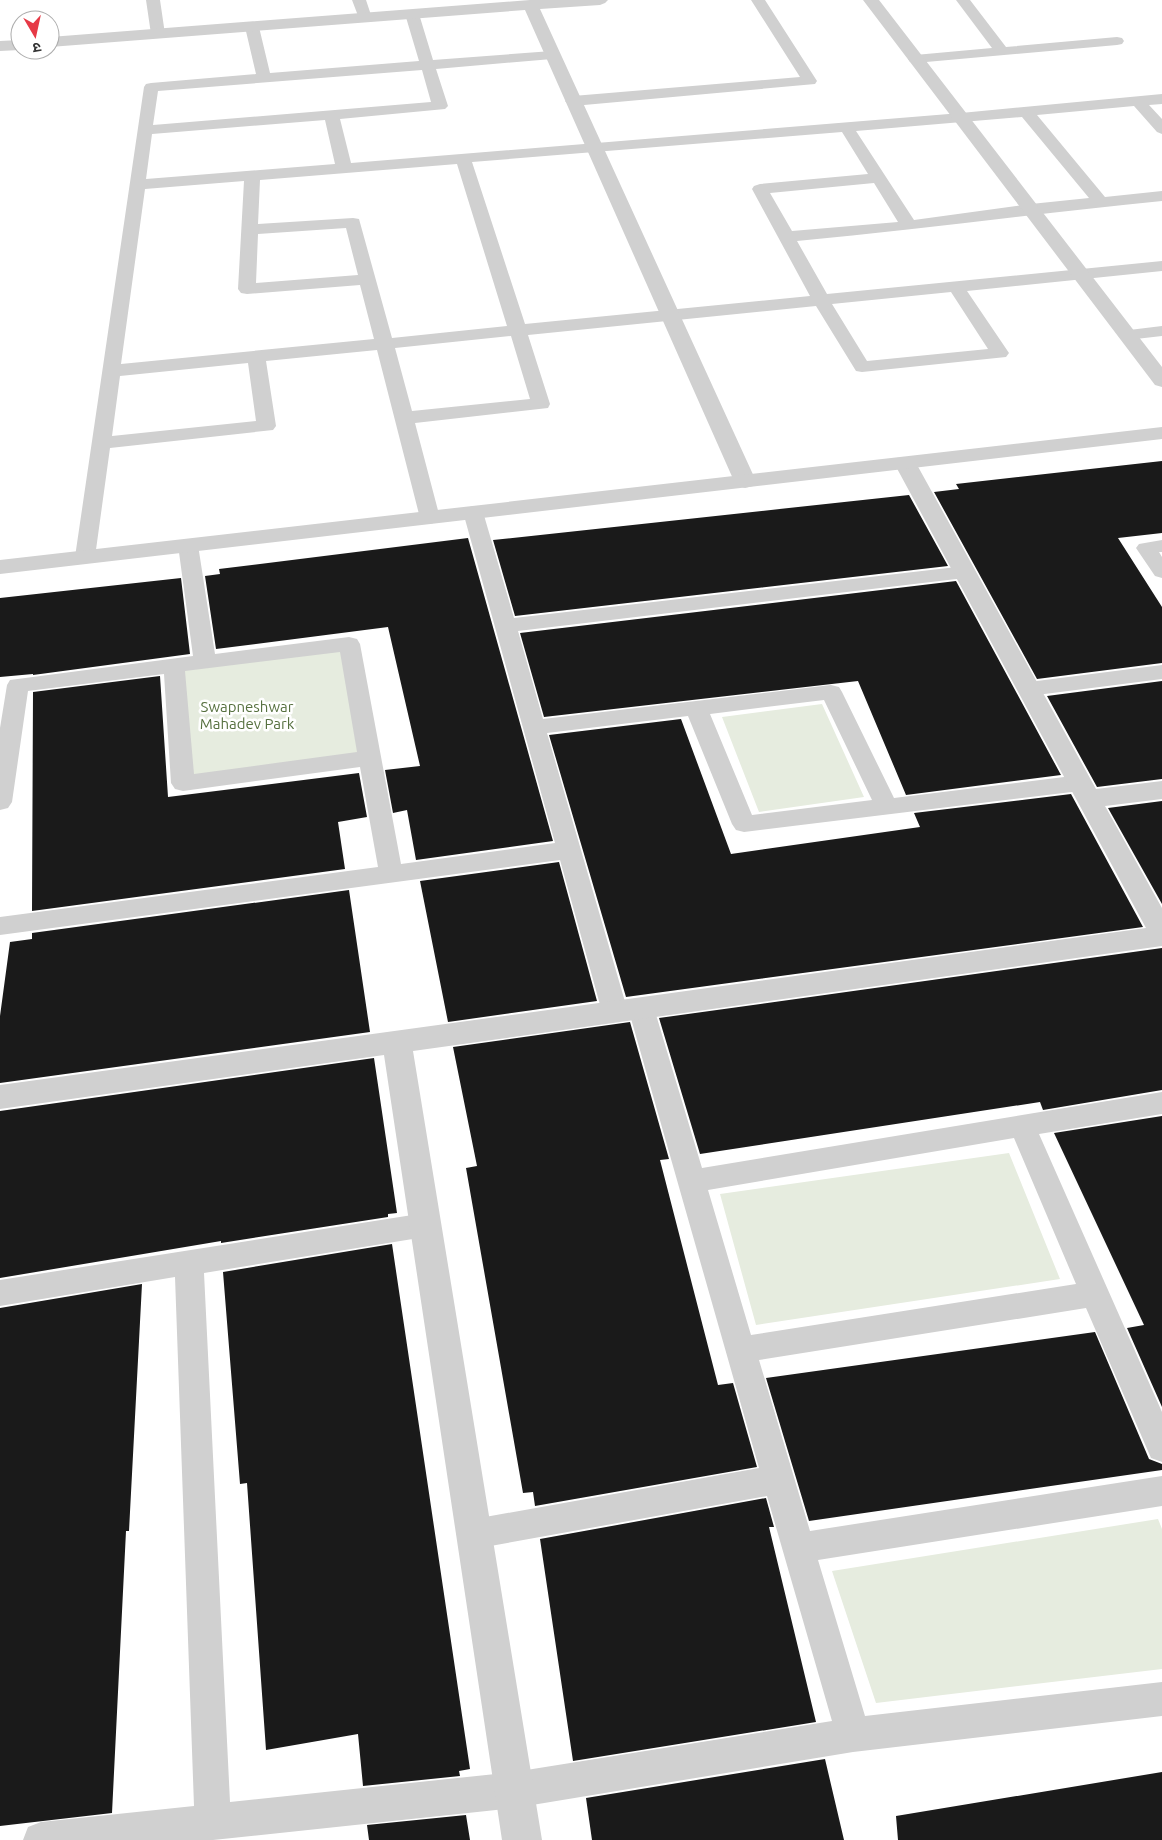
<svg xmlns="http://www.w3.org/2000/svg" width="1162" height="1840" font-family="Ubuntu,'Noto Sans Devanagari',sans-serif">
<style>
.green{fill:#e6ecdf}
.building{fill:#1a1a1a}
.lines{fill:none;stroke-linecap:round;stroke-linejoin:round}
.service{fill:#d0d0d0;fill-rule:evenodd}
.minor{fill:#d0d0d0;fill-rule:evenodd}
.tertiary{fill:#d0d0d0;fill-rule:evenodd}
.labels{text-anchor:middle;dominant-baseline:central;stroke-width:5;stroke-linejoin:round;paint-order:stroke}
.park-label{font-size:15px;fill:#56703f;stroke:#fff}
</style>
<rect width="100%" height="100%" fill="#fff"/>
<path class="green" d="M345,647L364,754L190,777L178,668Z
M822,704L864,797L759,812L722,717Z
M1009,1153L1060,1279L756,1325L720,1194Z
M1158,1519L1162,1529V1669L876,1703L832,1571Z"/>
<path class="building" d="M1162,461V533L1118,538L1162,607V663L1037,679L934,492L959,489L956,484Z
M909,495L948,566L515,616L493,540Z
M468,538L553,841L416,860L407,810L393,813L385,770L420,766L388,627L216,649L205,576L220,574L219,569Z
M181,578L190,654L33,675V674L0,677V598Z
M956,581L1061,775L906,795L858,681L544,717L520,633Z
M160,676L168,797L359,773L367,817L338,822L345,869L32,911L33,692Z
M1162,681V779L1097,787L1047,696Z
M681,719L731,854L920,827L914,813L1071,794L1143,927L626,997L549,735Z
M1162,801V904L1108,808Z
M559,862L597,1001L448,1022L420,881Z
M349,890L370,1032L0,1083V1016L10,942L32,939V933Z
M1162,948V1090L1043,1110L1040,1102L700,1154L659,1018Z
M630,1022L669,1159L660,1160L718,1385L733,1383L757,1467L535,1506L533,1492L523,1493L466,1168L477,1166L453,1047Z
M374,1058L397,1213L388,1214V1217L221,1243V1241L0,1278V1111Z
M1162,1116V1407L1127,1328L1144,1325L1054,1133Z
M392,1244L470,1769L459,1771L460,1776L363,1786L358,1734L266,1750L247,1483L240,1484L223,1272Z
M142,1284L129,1531H126L112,1813L0,1826V1308Z
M1095,1332L1149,1459L1162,1464V1470L809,1521L766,1378Z
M766,1498L774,1527H769L816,1722L573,1761L540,1539Z
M825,1759L844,1840H592L586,1798Z
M1162,1772V1840H898L896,1816Z
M466,1815L470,1840H369L367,1825Z"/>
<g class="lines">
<path class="service" d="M146,0H160L165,34L163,37H153L151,34Z
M352,0H366L372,18L370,21H360Z
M751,0H765L817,81L815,84L573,106L568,104L565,101L568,98L573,96L800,77Z
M956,0H970L1006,47L1117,37L1122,38L1124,41L1122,44L1117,45L915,63L910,62L908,59L910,56L915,55L992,48Z
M412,10L419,14L433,60L552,51L557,52L559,55L557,58L552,59L436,69L448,106L445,109L340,119L351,163L961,113L1162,94V104L1149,105L1162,119V134L1157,132L1134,106L1037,115L1105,197L1162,191V201C1040,213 919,230 797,241L827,294L1162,261V271L967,291L1009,353L1006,357L862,372L856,371L816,306L528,335L550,404L548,408L415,423L440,518L437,522L430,524L423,522L420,518L377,350L266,361L276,426L273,430L110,448L95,557L92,561L85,563L78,561L75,557L144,87L146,84L151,83L256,74L245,27L247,24H257L259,27L270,73L419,61L405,14ZM422,70L431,102L153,125L158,91ZM1022,117L1089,198L1031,204L914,220L856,131ZM325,120L335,164L146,179L152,134ZM842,132L868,174L760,184L754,186L752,189L810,296L525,324L472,162ZM457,164L507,326L392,338L359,219L353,218L258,224L260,180ZM244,181L238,289L241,293L247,294L360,285L374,339L121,364L145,189ZM874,183L898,222L792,231L770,193ZM346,228L358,275L256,283L258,234ZM951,292L988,349L867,361L832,304ZM511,336L530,399L412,411L395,348ZM248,363L256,421L112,436L120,376Z
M1162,326V336L1127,340L1121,339L1118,335L1121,331Z
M473,506L480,508L483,512L514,618L965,566L972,568L975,572L972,576L965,578L518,631L543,719L831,685L839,687L842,692L894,798L1080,775L1088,777L1092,783L1088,789L1080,791L744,832L736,830L732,824L688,716L547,733L628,1012L624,1019L615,1022L606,1019L602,1012L560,860L0,935V917L378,867L360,767L183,791L175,789L171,783L164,674L28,691L12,802L8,808L0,810V728L7,685L10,680L193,656L178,545L181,541L188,539L195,541L198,545L215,654L349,637L357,639L360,644L401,864L555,843L463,512L466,508ZM340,652L357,752L194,774L185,671ZM824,700L872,800L752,815L710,714Z
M1162,540V552H1159L1162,557V578L1155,576L1136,548L1139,544Z
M1162,665V679L1029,696L1021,694L1018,689L1021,684L1029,682Z
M641,998L650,1001L654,1008L702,1168L1162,1092V1114L1039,1134L1162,1412V1462L1151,1458L1086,1308L759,1360L810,1531L1162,1476V1506L818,1560L865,1716L1162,1682V1716L853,1752L514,1808L213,1840H23L28,1827L41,1822L194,1806L175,1277L0,1306V1280L425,1213L435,1217L439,1225L435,1233L425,1237L204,1273L230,1802L514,1772L832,1721L767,1496L474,1549L463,1545L458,1534L463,1523L474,1519L759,1468L628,1008L632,1001ZM1014,1138L1076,1284L751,1335L708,1190Z"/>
<path class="minor" d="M530,0H608L605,3L600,5L540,9L756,481L753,486L745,488L737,486L734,481L525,10L50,47V37Z
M863,0H879L1162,367V387L1155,385Z
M20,40V50L0,51V41Z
M905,457L913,458L916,463L1096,789L1162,781V799L1105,806L1162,908V946L413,1051L542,1840H502L384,1055L0,1109V1085L1146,928L894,463L897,458Z"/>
<path class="tertiary" d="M1162,427V439L0,574V560Z"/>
</g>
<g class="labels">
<g class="park-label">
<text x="247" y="706">Swapneshwar<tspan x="247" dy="17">Mahadev Park</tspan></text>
</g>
</g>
<g transform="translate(35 35) rotate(171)"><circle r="24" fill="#ffffff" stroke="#adadad"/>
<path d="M0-4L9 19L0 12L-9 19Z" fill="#e63946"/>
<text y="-8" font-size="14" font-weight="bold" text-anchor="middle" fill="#333333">उ</text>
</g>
</svg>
